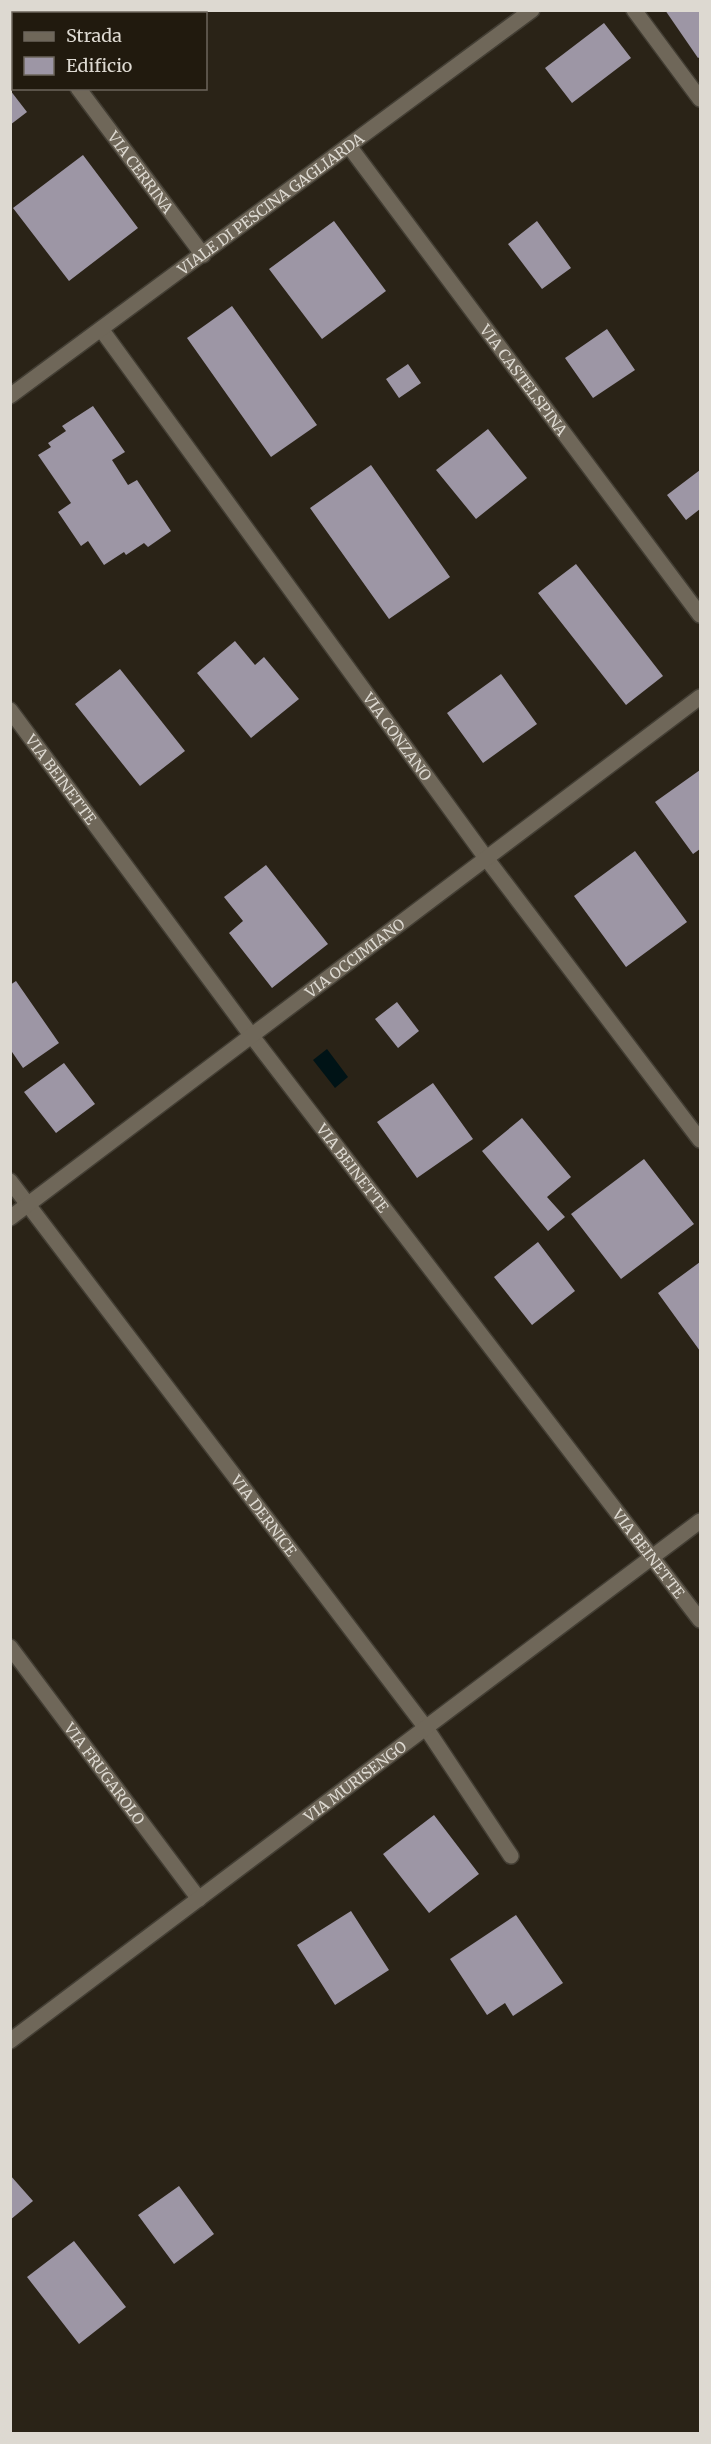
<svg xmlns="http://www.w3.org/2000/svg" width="711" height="2444" font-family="Merriweather,serif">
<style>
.water{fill:#001316}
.building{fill:#9d96a5}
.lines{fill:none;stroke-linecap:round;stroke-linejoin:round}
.street-casing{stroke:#433e34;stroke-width:18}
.street{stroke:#6f6759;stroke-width:15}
.labels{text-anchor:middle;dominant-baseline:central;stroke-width:6;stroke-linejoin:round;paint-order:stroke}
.street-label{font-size:15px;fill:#ddd9d1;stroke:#211a0e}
</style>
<rect width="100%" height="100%" fill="#2a2317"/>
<path class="water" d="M327,1049L348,1077L335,1088L313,1060Z"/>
<path class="building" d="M665,10H700V57L698,58Z
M604,23L631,58L572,103L545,68Z
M10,90L27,112L10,125Z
M83,155L138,228L69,281L13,208Z
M334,221L386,291L322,339L269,269Z
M537,221L571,268L542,289L508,244Z
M232,306L317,425L271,457L187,338Z
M607,329L635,370L593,398L565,358Z
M408,364L421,383L399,398L386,379Z
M93,406L125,452L112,460L128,485L137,480L171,531L148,547L144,543L126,555L124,552L104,565L88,541L81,546L58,512L71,503L38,455L51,447L48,443L66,431L62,426Z
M488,429L527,478L476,519L436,470Z
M371,465L450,577L389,619L310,508Z
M700,470V509L686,520L667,495Z
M576,564L663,676L626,705L538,593Z
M235,641L255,665L264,657L299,699L251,738L197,673Z
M120,669L185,751L140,786L75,704Z
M501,674L537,724L483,763L447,713Z
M700,770V849L693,854L655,802Z
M635,851L687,922L626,967L574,896Z
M266,865L328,944L272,988L229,933L243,921L224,897Z
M16,981L59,1043L23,1068L10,1049V985Z
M397,1002L419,1031L398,1048L375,1019Z
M64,1063L95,1104L56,1133L24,1092Z
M433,1083L473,1139L417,1178L377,1122Z
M522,1118L571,1177L547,1197L565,1217L548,1231L482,1151Z
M644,1159L694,1224L621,1279L571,1214Z
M538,1242L575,1291L532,1325L494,1277Z
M700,1262V1351L658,1293Z
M434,1815L479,1874L429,1913L383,1854Z
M351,1911L389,1970L335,2005L297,1945Z
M516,1915L563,1983L513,2016L505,2003L487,2015L450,1959Z
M10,2175L33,2201L10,2220Z
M179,2186L214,2234L174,2264L138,2215Z
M74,2241L126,2307L79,2344L27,2277Z"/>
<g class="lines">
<defs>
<g id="street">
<path d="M20,10L22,14"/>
<path d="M634,10L700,99"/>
<path id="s1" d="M78,88L203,255"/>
<path id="s2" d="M349,146L700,615"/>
<path id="s3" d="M101,329L486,858L700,1140"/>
<path id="s4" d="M10,396L532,10"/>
<path id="s5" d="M10,710L251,1035L700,1620"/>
<path id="s6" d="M10,1181L426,1728L511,1856"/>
<path id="s7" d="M10,1218L700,697"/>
<path id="s8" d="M10,1647L199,1899"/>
<path id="s9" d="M10,2041L700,1521"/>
</g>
</defs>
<use href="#street" class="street-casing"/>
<use href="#street" class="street"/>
</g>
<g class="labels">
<g class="street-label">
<text stroke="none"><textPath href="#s1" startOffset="105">VIA CERRINA</textPath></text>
<text stroke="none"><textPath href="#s4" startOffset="324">VIALE DI PESCINA GAGLIARDA</textPath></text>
<text stroke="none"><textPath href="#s2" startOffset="292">VIA CASTELSPINA</textPath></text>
<text stroke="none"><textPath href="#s3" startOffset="504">VIA CONZANO</textPath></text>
<text stroke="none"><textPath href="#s5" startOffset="86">VIA BEINETTE</textPath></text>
<text stroke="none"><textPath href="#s7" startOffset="432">VIA OCCIMIANO</textPath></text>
<text stroke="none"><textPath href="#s5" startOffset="572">VIA BEINETTE</textPath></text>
<text stroke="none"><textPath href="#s6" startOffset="420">VIA DERNICE</textPath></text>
<text stroke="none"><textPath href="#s5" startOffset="1058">VIA BEINETTE</textPath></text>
<text stroke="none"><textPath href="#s8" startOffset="158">VIA FRUGAROLO</textPath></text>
<text stroke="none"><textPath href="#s9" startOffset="432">VIA MURISENGO</textPath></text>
</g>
</g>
<rect width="711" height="2444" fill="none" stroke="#ddd9d1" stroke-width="24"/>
<rect x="12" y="12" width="195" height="78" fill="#211a0e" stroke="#6c665c" stroke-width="1.5"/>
<rect x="24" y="32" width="30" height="9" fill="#6f6759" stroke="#6c665c" stroke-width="1.5"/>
<text x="66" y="42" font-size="18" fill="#ddd9d1">Strada</text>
<rect x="24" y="57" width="30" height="18" fill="#9d96a5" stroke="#6c665c" stroke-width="1.5"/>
<text x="66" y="72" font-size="18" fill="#ddd9d1">Edificio</text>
</svg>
